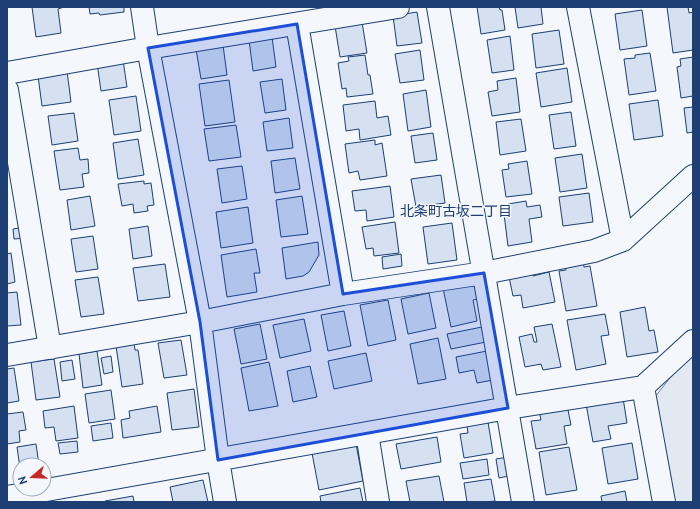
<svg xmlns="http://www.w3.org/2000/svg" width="700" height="509" font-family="Cabin,'Noto Sans JP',sans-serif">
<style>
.green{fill:#e3e9f0;stroke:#687fa3}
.building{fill:#d5e0f0;stroke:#1d3f73}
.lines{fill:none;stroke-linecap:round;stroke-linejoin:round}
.minor-casing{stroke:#1d3f73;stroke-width:24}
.minor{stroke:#f4f7fb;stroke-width:22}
.marked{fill:#1d4ed8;fill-opacity:0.2;stroke:#1d4ed8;stroke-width:3;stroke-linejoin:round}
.labels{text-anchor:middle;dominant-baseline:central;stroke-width:3;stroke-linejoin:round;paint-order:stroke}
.neighbourhood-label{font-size:14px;fill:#1d3f73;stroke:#f4f7fb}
</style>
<rect width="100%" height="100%" fill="#f4f7fb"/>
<path class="green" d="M693,356V502H674L655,397L684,360Z"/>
<path class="building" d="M32,7H64L58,9L61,33L36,37Z
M89,7H124V12L100,15L99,13L90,14Z
M477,7H499L500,10H502L505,30L481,34Z
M515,7H541L543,24L518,28Z
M667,7H688L689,13L693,12V50L673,53Z
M642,10L647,46L620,50L615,14Z
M417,12L422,43L397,46L393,16Z
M362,22L367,53L340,57L335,26Z
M559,30L564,64L536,68L532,34Z
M510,36L514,70L492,73L487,40Z
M272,37L276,67L253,71L249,40Z
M223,45L227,75L201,79L196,49Z
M420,50L424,80L400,83L395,54Z
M650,53L656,91L629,95L624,59L635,58V55Z
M365,55L368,75H370L373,94L347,97L346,88L342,89L338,63L349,61L348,57Z
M693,57V96L681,98L677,67L681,66L680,59Z
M123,60L127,87L101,91L97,63Z
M567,68L572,102L541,107L536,73Z
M67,71L71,102L42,106L38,76Z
M516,78L520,112L492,116L488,92L498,90L497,81Z
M282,79L286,110L265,113L260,82Z
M229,80L235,122L205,126L199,84Z
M426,90L431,127L408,131L403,94Z
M136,96L141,131L114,135L109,100Z
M658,100L663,136L634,140L629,104Z
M375,101L377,118L388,116L391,135L360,140L359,129L346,131L343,105Z
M693,107V134V132L687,133L684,108Z
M571,112L576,146L554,149L549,115Z
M74,113L78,141L52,145L48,116Z
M289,118L293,148L267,151L263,122Z
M521,119L526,151L500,155L496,122Z
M236,125L241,157L209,161L204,129Z
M433,133L437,160L415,163L411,136Z
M138,139L144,175L118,179L113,143Z
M375,140V145L382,143L387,176L360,180L358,171L349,173L345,144Z
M78,148L80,160L88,159L89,173L82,174L84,187L60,190L54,151Z
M582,154L587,188L560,192L555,158Z
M295,158L300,189L275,193L271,161Z
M527,161L532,194L506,197L502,170L509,169L508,164Z
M242,166L247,199L222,203L217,169Z
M441,175L445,203L416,207L411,179Z
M144,181V184L151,183L154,205L147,206L148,211L134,213L133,204L122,206L118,184Z
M390,186L394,217L367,221L366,210L355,211L352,191Z
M589,193L593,222L563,226L559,197Z
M90,196L95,226L71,230L67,200Z
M302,196L308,234L281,237L276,200Z
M526,201L527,207L540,205L542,217L529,219L532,242L508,246L504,214L509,213L508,204Z
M248,207L253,243L221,248L216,212Z
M395,222L399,253L374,256L373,248L366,249L362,227Z
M452,223L457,260L428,264L423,227Z
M148,226L152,256L133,259L129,229Z
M25,227L26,238L14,239L13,229Z
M93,236L98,269L76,272L71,239Z
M318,242L319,255L309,272L303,276L286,279L282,248Z
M256,249L260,273H254L257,292L227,297L221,255Z
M11,253L15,282L7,284V254Z
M401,254L402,266L383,269L382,257Z
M583,261L584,267L590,266L597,306L566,311L559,271L566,270V264Z
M165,264L170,297L138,301L133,268Z
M533,272V276L549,272L555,302L523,308L521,295L513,296L509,277Z
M98,277L104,314L81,317L75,280Z
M480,280L483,298L473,300L477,321L451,327L443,288Z
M17,292L21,325L7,326V293Z
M429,293L436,328L408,334L401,299Z
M388,300L396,340L368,346L360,305Z
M645,307L649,331L654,330L658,352L627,357L620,312Z
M344,311L351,346L328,351L321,315Z
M605,314L609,335L601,336L606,364L576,370L567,320Z
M304,319L311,351L280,358L273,325Z
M260,324L267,359L241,364L234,329Z
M552,324L561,367L543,370L541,364L525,367L519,337L532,334L534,342H537L534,327Z
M487,326L491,341L451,349L447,334Z
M438,338L446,379L418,384L410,344Z
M181,340L187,375L164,378L158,343Z
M134,343L135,350H138L143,384L122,387L116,346Z
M97,351L102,385L83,388L79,354Z
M487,351L493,380L477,383L474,370L459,373L456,357Z
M366,353L372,381L334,389L328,361Z
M111,356L113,372L104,374L101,358Z
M54,359L60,397L36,400L31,362Z
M72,360L75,379L62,381L60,362Z
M269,362L278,406L249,411L241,368Z
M310,366L317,397L293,402L287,371Z
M14,368L19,401L7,403V369Z
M194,389L199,427L172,430L167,393Z
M111,390L115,419L89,423L85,394Z
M623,398L627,423L608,426L611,439L593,442L586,404Z
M567,405L571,425L564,426L567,444L536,449L531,421L541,420L539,410Z
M74,406L78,438L56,441L54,427L45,428L43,411Z
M157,406L161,432L123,438L121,420L130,418L129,411Z
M23,412L26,430L19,431L20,442L7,444V414Z
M488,422L493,453L464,458L460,434L468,433L467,426Z
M111,423L113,438L93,441L91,426Z
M437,437L441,462L401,469L396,444Z
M77,441L78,452L60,454L58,443Z
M632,443L638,479L608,484L602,448Z
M36,444L39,465H20V468L17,447Z
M356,444L363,481L319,490L312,453Z
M569,447L577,490L546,495L539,452Z
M514,456L518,474L499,478L496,459Z
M487,459L489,475L463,479L460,463Z
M439,476L444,502H410L406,481Z
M491,479L495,501L487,502H467L464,483Z
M203,480L208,502H173L170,487Z
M360,488L363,502H321L320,496Z
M625,491L627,502H602L601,496Z
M133,496L134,502H105V501Z"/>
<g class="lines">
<defs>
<path id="minor" d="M142,7L148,48L200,322L218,460L225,502
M438,7L523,502
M578,7L623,240
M297,24L343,294
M7,73L148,48L398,7
M7,90L50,348
M7,355L200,322L343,294L484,273L594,251L623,240L693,176
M643,387L664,502
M367,433L378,502
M7,497L508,408L643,387L693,341"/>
</defs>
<use href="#minor" class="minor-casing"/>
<use href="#minor" class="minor"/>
</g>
<path class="marked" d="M297,24L343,294L484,273L508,408L218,460L200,322L148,48Z"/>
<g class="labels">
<g class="neighbourhood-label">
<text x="456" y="211">北条町古坂二丁目</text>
</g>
</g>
<rect width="700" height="509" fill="none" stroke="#1d3f73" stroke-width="16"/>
<g transform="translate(32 477) rotate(251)"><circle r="19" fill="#f4f7fb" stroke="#9eadc5"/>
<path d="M0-3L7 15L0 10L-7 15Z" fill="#c62828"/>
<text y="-6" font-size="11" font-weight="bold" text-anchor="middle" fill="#1d3f73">N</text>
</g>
</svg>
